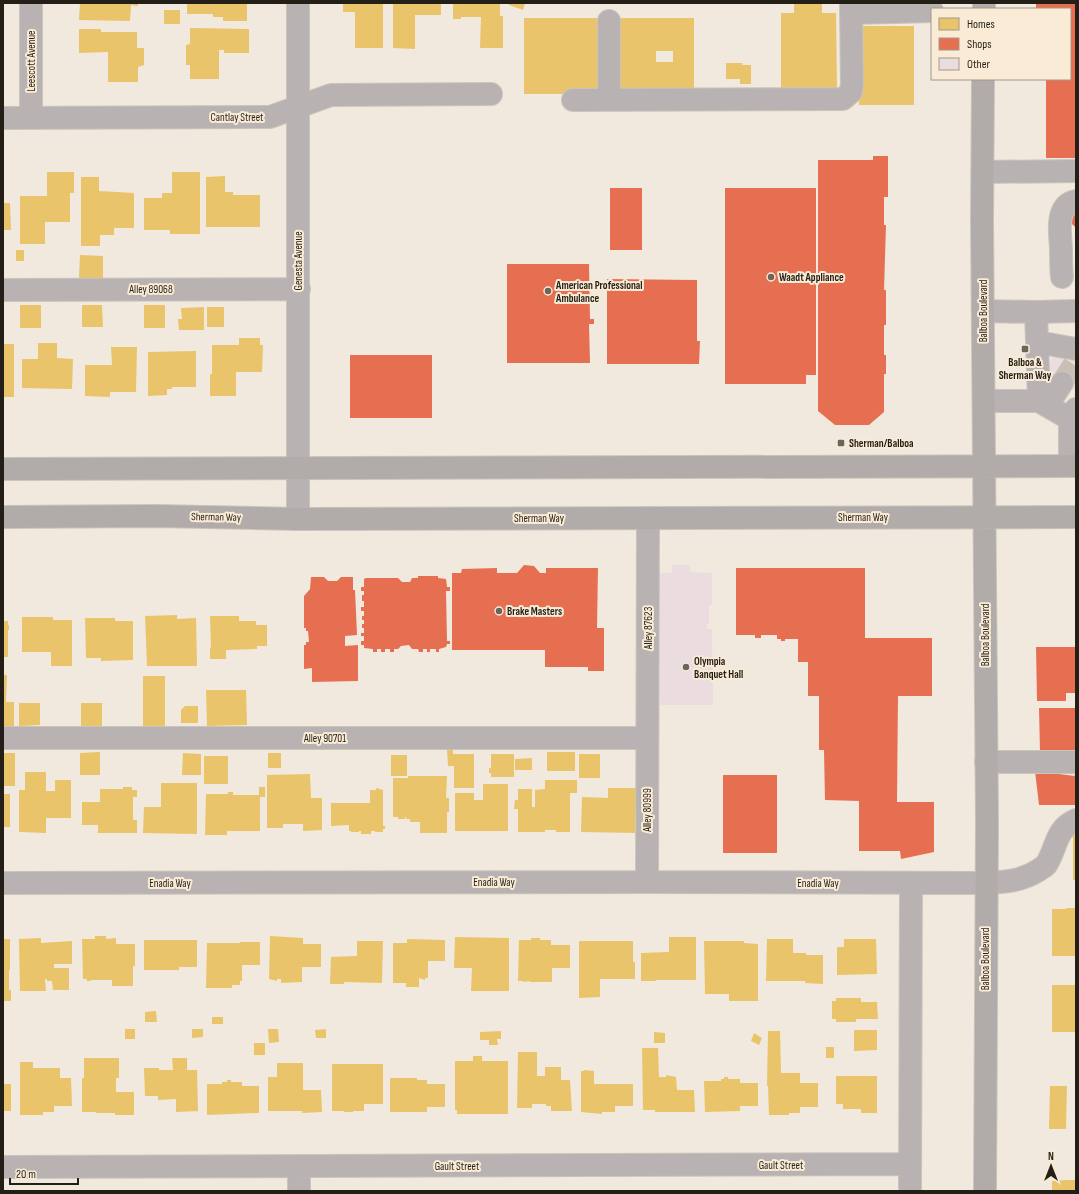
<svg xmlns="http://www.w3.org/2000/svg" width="1079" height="1194" font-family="'Sofia Sans Condensed',sans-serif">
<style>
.homes{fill:#e9c46a;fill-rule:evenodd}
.shops{fill:#e76f51}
.building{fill:#ebdddf}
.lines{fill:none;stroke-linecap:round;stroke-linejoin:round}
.minor-tunnel{stroke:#c8c0b5;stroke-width:22;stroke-dasharray:22 11;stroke-linecap:butt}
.minor-casing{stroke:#cac4bb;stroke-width:24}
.major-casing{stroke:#cac4bb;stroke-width:24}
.minor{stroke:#b8b3b2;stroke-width:22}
.major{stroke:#b1aba9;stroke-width:22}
.poi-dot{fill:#6b655c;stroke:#f9ebd5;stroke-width:1.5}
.labels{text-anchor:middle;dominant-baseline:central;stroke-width:4;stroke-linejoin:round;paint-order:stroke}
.street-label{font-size:11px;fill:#231e16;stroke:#f9ebd5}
.poi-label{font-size:11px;font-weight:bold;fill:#231e16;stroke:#f9ebd5;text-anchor:start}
</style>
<rect width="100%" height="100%" fill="#f1e9dd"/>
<path class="homes" d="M80,3H138V6L131,5L130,21L79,20Z
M187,3H247V21H223V17H213V14H187Z
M343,3H383V48H355V12H343Z
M393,3H441V15H415V49L393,48Z
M453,3H500V16H503V48H480L481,17H461V19H453Z
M509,3H525L523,10L509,5Z
M794,3H822V13H836L837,92L781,91V13H794Z
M164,10H180V24H164Z
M524,18H597V36H599L598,94H524Z
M619,18H694V95H619ZM656,51H673V62H656Z
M859,26H914V105H859Z
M190,28L249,29V53H224V50H219V79H190V65H186V45L190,44Z
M79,29H101V32H137V48H144V65L138,67V82H108V52L79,53Z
M726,63H742V65H751V84H740V79H726Z
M47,172H74V193H70V222H45V244H20V196H47Z
M172,172H200V234H170V230H144V198H162V193H172Z
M225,176V192H233V195H260V227H206V177Z
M81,177H99V191L134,193V228H114V235H100V246H81Z
M3,203H10L11,230H3Z
M16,250H24V261H16Z
M80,255L103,256V278H79Z
M20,305H41V328H20Z
M82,305H102L103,327H82Z
M144,305H165V328H144Z
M204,307V330H179L178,319H182L181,308Z
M207,307H224V327H207Z
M239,338H260V345H263L262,372H236V396H210V374H212V345H239Z
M38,343H57V358L73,359L72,389L22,388V359H38Z
M3,344H14V397H3Z
M111,347H137L136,392H110V397L85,396V365H112Z
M196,351V387H172V389H167V395L148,396V352Z
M177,615V619L196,618L197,666H147L145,616Z
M210,616H239V621H256V625H267V646H257V649L226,650V659H210V648H211Z
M22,617H53V620H72V666H51V652H22Z
M85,618H115V621H133V660L101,661V658H86Z
M3,621H8V625H9V630H8V657H3Z
M3,675H7L6,702H14V726H3Z
M143,676H165V726H143Z
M206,690H246L247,725L207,726Z
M19,703H40V725L19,726Z
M81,703H102V726H81Z
M185,706H198V723H181V710Z
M447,749H453V754H474V788H454V766H448Z
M100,752V775H80V753Z
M547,752H575V771H547Z
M3,753H15V786H3Z
M183,753L201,754V775H182Z
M268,753H281V768H268Z
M491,754H514V777H491V773H489V768H491Z
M579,754H600V778H579Z
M391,755H407V776H391Z
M204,756H228V784H204Z
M532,758V770H515V759Z
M25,772H46V791H55V780H71V818H46V833L19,832V790H25Z
M310,774L311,798H322V830L303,831V824H283V828H267V775Z
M408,776H447L446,798H449V812H447V833H420V822H410V819H406V817H405V819H398V817H393V778H408Z
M545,780H577V793H570V832H556V830H545V832H518V809H514L515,800H518V789H532V807H535V790L545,789Z
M161,783H197V834L143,833L144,807H161Z
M483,784H508V831H455V793H474V800H483Z
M123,787H132V790H137V797H133V820H137V833H98V825H82V802H100V789H123Z
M259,787H265V797H260V831H227V835H205L206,794H228V792H233V795H259Z
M376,788L383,790V826H385V829H383V832H375V831H371V834H361V831H359V832H351V831H349V825L331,826V803H370V790H376Z
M608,788H636L635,833L581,832L582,797L608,798Z
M3,794H10V827H3Z
M1073,832H1076V880H1073Z
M1066,908H1076V956H1052V909H1066Z
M95,936H106V939L116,938V944H135V966H133V986H112V980H90L91,981H87V979H83L82,939H95Z
M270,936L303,938V944H321V967H302V982L281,983V979H277V981L269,979Z
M455,937L509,938V991H471L472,968H454Z
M669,937H696V980H656V981H641V953L669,952Z
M41,938V943L72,941V964H54V968H69V990H53L52,981H47V979H45L46,991H20L19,939Z
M531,938H540V940H551V945H570V968H552V982H530V981L523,982V981H518L519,940H531Z
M3,939H10V970H9V990H11V1001H3Z
M407,939L445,940V961H428V978H425V980L419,978V987H406V983H393V943H407Z
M767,939H793V953H806V955H823V984L805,983V981H766Z
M844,939H876L877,974L837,975V947H844Z
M144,940H197V967H179V970H144Z
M357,941H383L382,983L344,982V984H330L331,957L357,956Z
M579,941H633V962H635V979H600V997L579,998Z
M704,941H744V943L758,944V1001H729V994H705Z
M240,942H260V965H242V981H240V985H232V988H206L207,943H240Z
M1052,985H1076V1032H1052Z
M836,998H861V1002H877L878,1019H856V1022H836V1019H832V1001H836Z
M156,1011L157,1022H145V1012Z
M212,1017H223V1024H212Z
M125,1029H135V1039H125Z
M192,1029H203V1037L192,1038Z
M268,1029H278L279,1042L269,1043Z
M326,1029V1038H316L315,1030Z
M854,1030H877V1050L854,1051Z
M501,1031V1039H497L498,1045H489V1040H480V1032Z
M768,1031H780L781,1073H800V1083H818V1107H800V1113H789V1115H769L768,1086H767Z
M654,1032L665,1033V1043H654Z
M754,1033L762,1038L759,1045L751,1041Z
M254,1043H265V1055H254Z
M826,1047H834V1058H826Z
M642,1048H658L659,1077H666V1075L676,1077L677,1090H694L695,1112H655V1110H643Z
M518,1052H537V1076H545V1067H561V1080H570L572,1111H551V1106H546V1104H532V1108H517Z
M473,1056H482V1061H508V1114H457V1110H455V1061H473Z
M84,1058H119V1078H116V1092H134V1115H115V1113H96V1112H82V1078H84Z
M172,1058H187V1070H197L198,1111L176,1112V1099L158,1100V1096H145L144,1068H159V1070H173Z
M20,1062H33V1068H60V1078H71L72,1106H54V1112H43V1115H20Z
M277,1063H303V1090H321L322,1112L302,1113V1111H268V1077H277Z
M332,1064H383V1104H364V1111H353V1112H344V1111H332Z
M584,1070L594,1071V1084H633V1106H615V1112H602V1114L581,1112V1071H584Z
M836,1076H877V1113H861V1109H843V1104H836Z
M724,1077H728V1079H740V1083H758V1106H740V1111L705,1112L704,1081H721V1079H724Z
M390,1078H417V1080H427V1084H445V1107H427V1112H390Z
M227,1080H231V1082H242V1086H259V1113L207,1115V1084H222V1082H227Z
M3,1084H11V1111H3Z
M1050,1086H1067L1066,1129H1049Z
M1067,1180H1076V1191H1052V1181Z"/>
<path class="shops" d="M1036,3H1076V158H1046V79H1070V9H1036Z
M873,156H888V197H884V225H886L884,290H886V325H884V355H886V374H884V412L869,425H835L818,411V160H873Z
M610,188H642V250H610Z
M725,188H816V375H806V384H725Z
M1076,207V228L1072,224L1071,211Z
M507,264H589L590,319H594V324H589L590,363H507Z
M607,279L697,280V341H700L699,364H607Z
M350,355H432V418H350Z
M524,565L534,566L540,573H546V568H598L597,628H604V671H588V667H545V650H452V573H461L462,569L497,568V573H517Z
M736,568H865V638H932V696H898L897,802H934V852L901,859L900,851H859V801L825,800L824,750H819V696H808V662H798V639H785V641H781V639H777V635H761V638H755V635H736Z
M418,576H438V578L446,579L447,587H450V591H446L447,641H450V644H447L446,647L439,649V652H436V649H430V652H427V649H423V652H419L418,649H412L409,645L401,646L398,649H394V652H390V649H385V652H381V649H377V652H373V649L364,648V645H361V641H364V636H361V633H364V628H362V624H364V620H362V616H364V611H361V607H364V601H362V595H364V591H361V587H364V579L366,578H398L402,582H410L412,578H418Z
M311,577H324L328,581H337L341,577H353V590H355L357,635L345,636V646L358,645V681L312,682V668L304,669V645H306V642H309L308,631H306V628H304V596L310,589Z
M1036,647H1076V693H1066V701H1037Z
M1039,708H1076V752H1040Z
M1035,771L1075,776L1074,772H1076V805H1039Z
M723,775H777V853H723Z"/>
<path class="building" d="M1057,350L1076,361V391L1044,372Z
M672,565H690V572L712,573V605H709V624H707V629H712L713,705H660V629L656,627V620L659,618V573H672Z"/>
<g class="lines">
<path class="minor-tunnel" d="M1062,383L1076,361"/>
<defs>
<path id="minor" d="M31,3V118
M298,3V519
M851,13L932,11
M609,21V100
M573,100L843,99L851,92L852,84L851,3
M3,118L270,117L331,95L491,94
M983,172L1076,171
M1062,277C1061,267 1061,257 1061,248C1060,233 1055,205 1076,201
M3,290L299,289
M983,311L1036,312L1039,401H984
M1036,312L1076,311
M1037,342L1076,349
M1039,401L1070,419L1076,409
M1047,406L1062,383
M1070,466V419H1076
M3,738H647
M986,762H1076
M647,882L648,518
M3,883L647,882L986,883C1005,882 1022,881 1039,870C1041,868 1044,867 1046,865C1057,848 1055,829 1076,820
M3,1167L910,1164
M299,1167V1191
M910,1191L911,883"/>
<path id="major" d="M984,3V9
M983,79L982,220L987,822L985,1191
M3,469L1076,466
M3,517L156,516L298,519L1076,517"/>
</defs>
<use href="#minor" class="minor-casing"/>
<use href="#major" class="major-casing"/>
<use href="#minor" class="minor"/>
<use href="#major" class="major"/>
</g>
<g class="poi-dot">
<circle cx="771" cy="277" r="4"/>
<circle cx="548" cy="291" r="4"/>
<rect x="1021" y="345" width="8" height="8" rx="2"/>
<rect x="837" y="439" width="8" height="8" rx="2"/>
<circle cx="499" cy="611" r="4"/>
<circle cx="686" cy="667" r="4"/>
</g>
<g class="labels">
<g class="street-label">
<text transform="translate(31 61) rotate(-90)">Leescott Avenue</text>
<text x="237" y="117">Cantlay Street</text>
<text transform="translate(298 261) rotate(-90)">Genesta Avenue</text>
<text x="151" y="289">Alley 89068</text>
<text transform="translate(983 311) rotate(-90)">Balboa Boulevard</text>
<text transform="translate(216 517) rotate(1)">Sherman Way</text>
<text x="863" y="517">Sherman Way</text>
<text x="539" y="518">Sherman Way</text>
<text transform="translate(648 628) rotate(-90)">Alley 87623</text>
<text transform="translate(985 635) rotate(-90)">Balboa Boulevard</text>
<text x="325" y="738">Alley 90701</text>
<text transform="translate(647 810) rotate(-90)">Alley 80999</text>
<text x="494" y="882">Enadia Way</text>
<text x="170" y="883">Enadia Way</text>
<text x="818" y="883">Enadia Way</text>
<text transform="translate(985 959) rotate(-90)">Balboa Boulevard</text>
<text x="781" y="1165">Gault Street</text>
<text x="457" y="1166">Gault Street</text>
</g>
<g class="poi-label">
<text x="779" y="277">Waadt Appliance</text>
<text x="556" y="285">American Professional<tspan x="556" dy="13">Ambulance</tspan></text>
<text x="1025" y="362" text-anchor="middle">Balboa &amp;<tspan x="1025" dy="13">Sherman Way</tspan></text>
<text x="849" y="443">Sherman/Balboa</text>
<text x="507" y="611">Brake Masters</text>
<text x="694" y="661">Olympia<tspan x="694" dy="13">Banquet Hall</tspan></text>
</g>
</g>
<rect width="1079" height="1194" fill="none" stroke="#231e16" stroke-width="8"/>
<rect x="931" y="8" width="140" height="72" fill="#f9ebd5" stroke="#a39989"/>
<rect x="939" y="18" width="20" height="12" fill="#e9c46a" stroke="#a39989"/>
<text x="967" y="28" font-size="12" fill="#231e16">Homes</text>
<rect x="939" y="38" width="20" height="12" fill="#e76f51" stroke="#a39989"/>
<text x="967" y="48" font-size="12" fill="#231e16">Shops</text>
<rect x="939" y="58" width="20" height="12" fill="#ebdddf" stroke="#a39989"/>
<text x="967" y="68" font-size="12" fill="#231e16">Other</text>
<g transform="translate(1051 1166)" stroke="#f9ebd5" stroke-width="3" paint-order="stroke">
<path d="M0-3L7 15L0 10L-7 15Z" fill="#231e16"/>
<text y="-6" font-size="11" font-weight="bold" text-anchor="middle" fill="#231e16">N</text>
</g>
<path d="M10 1178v6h68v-6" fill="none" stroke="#231e16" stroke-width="2"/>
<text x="16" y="1178" font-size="12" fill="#231e16" stroke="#f9ebd5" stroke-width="3" paint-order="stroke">20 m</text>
</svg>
